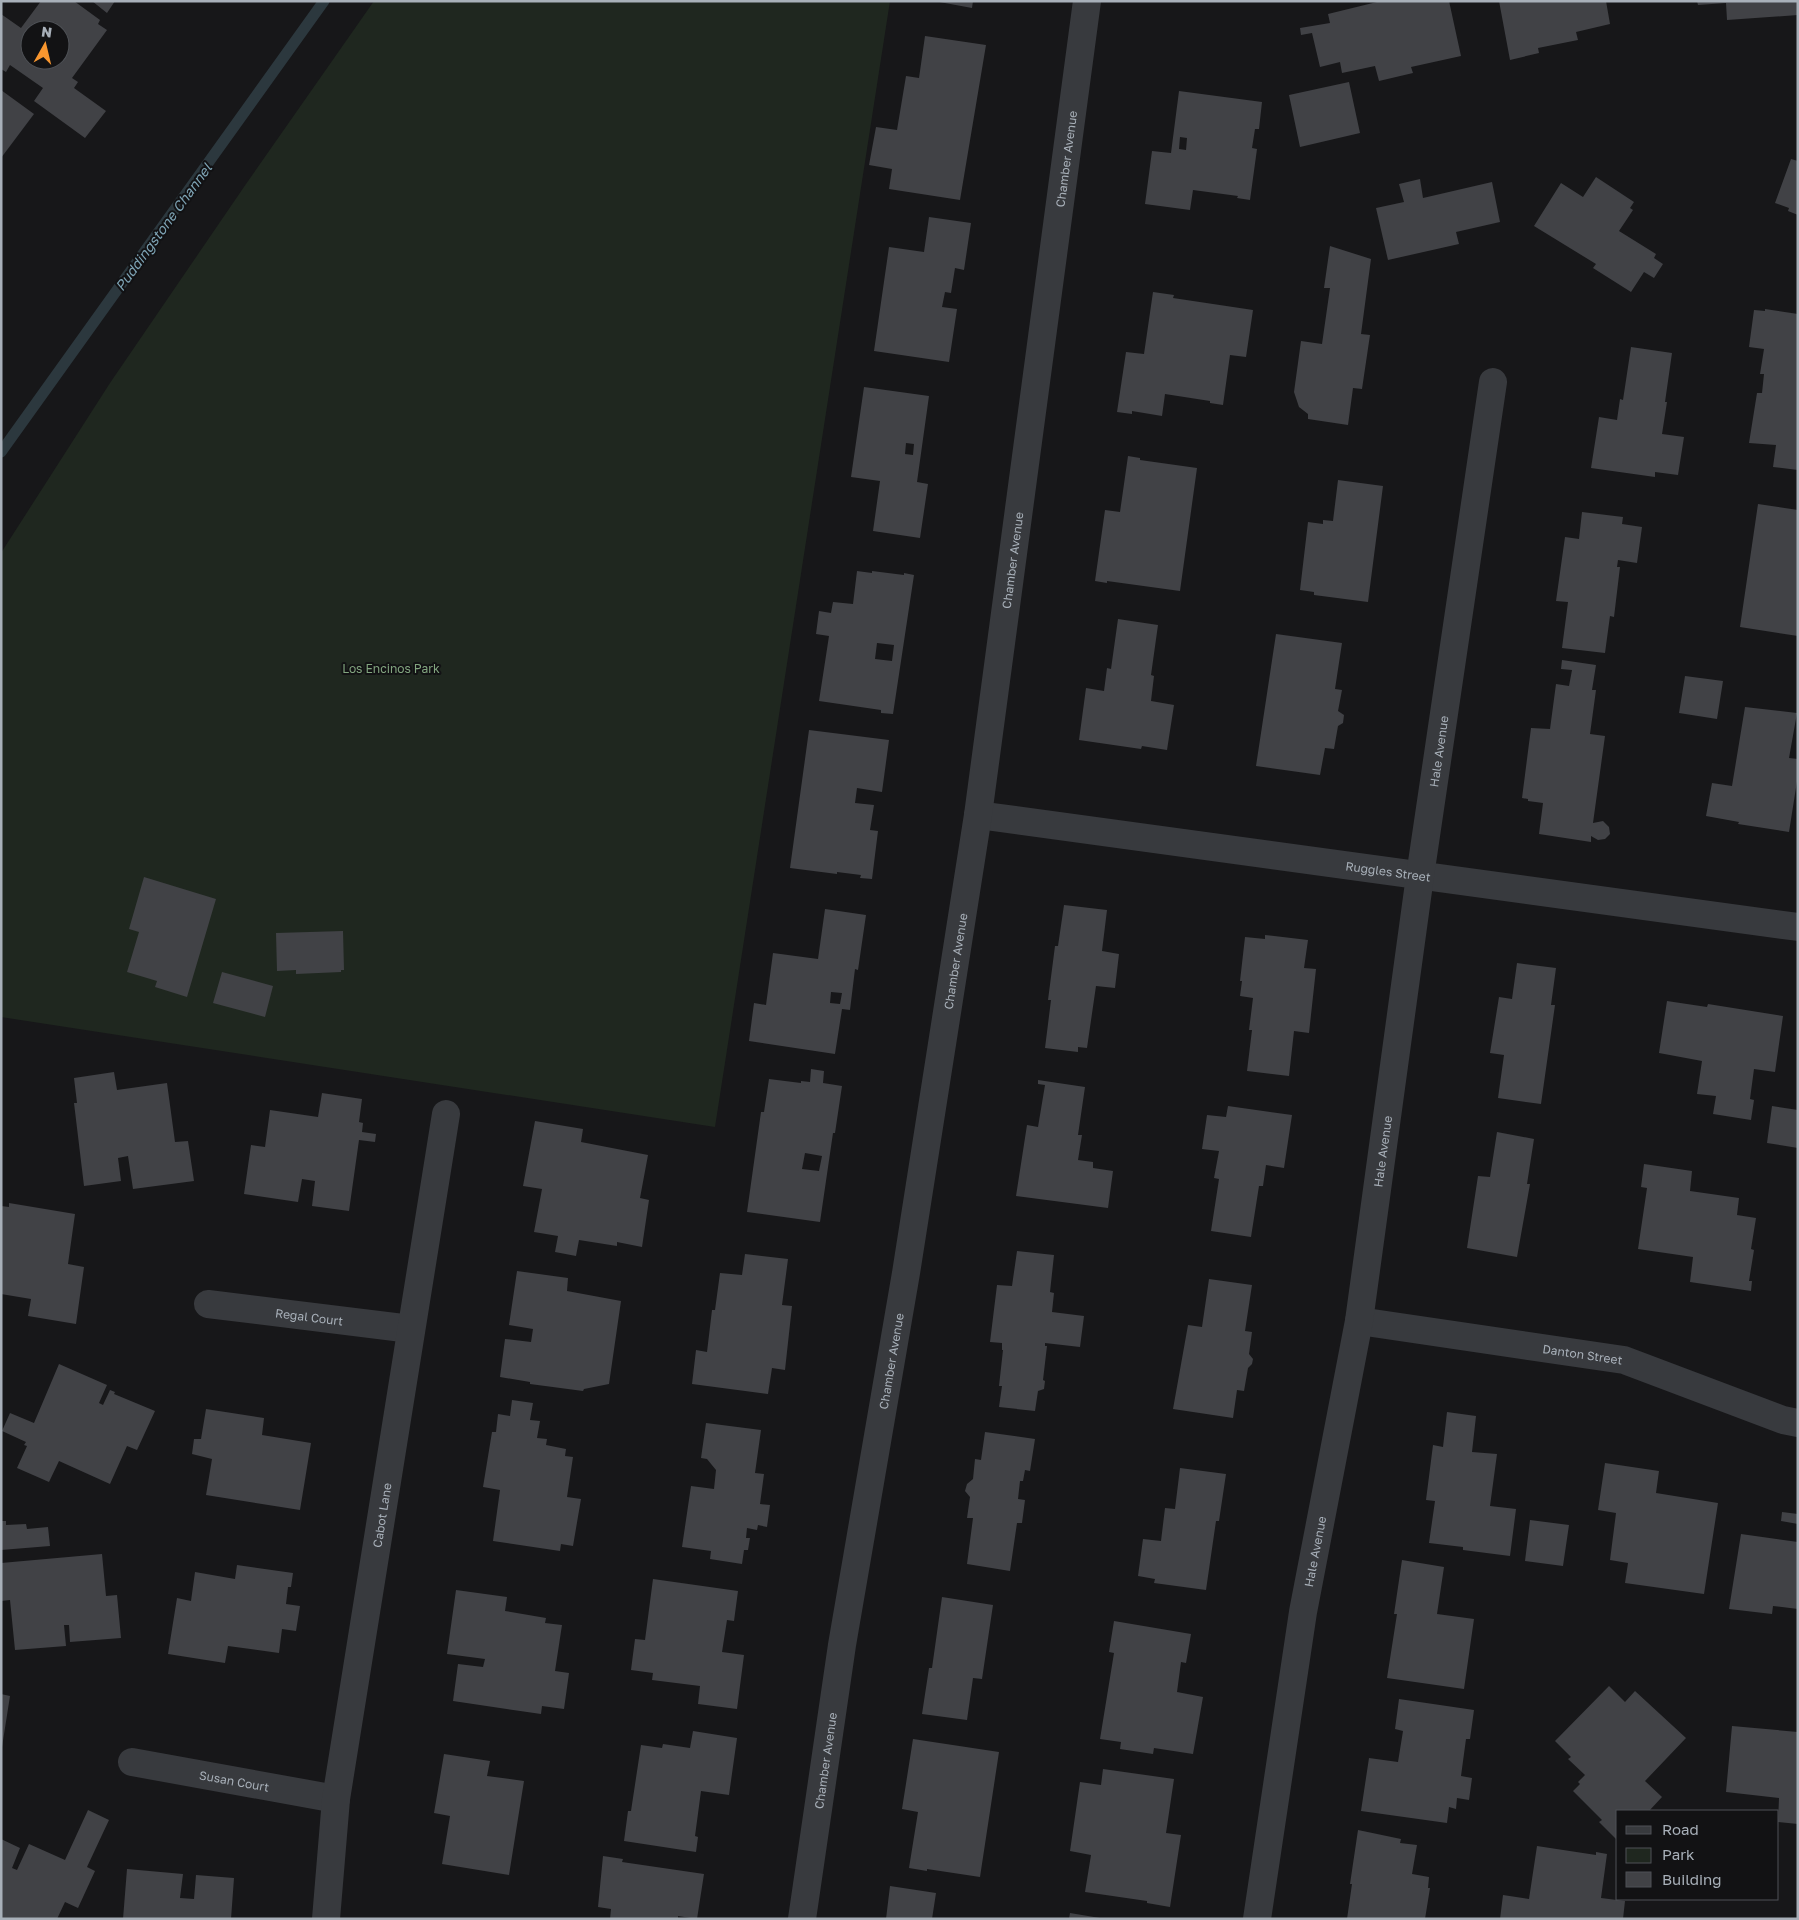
<svg xmlns="http://www.w3.org/2000/svg" width="1799" height="1920" font-family="'Golos Text',sans-serif">
<style>
.green{fill:#1f271f}
.lines{fill:none;stroke-linecap:round;stroke-linejoin:round}
.stream{stroke:#2c383e;stroke-width:11}
.building{fill:#414246;fill-rule:evenodd}
.minor{stroke:#383a3e;stroke-width:28}
.labels{text-anchor:middle;dominant-baseline:central;stroke-width:4;stroke-linejoin:round;paint-order:stroke}
.street-label{font-size:12px;fill:#a8b0b9;stroke:#121214}
.park-label{font-size:12px;fill:#82a57f;stroke:#121214}
.water-label{font-size:14px;font-style:italic;fill:#7ea4b5;stroke:#121214}
</style>
<rect width="100%" height="100%" fill="#171719"/>
<path class="green" d="M374,1H890L715,1127L1,1017V553L110,383L246,184Z"/>
<g class="lines">
<path class="stream" d="M1,452L324,1"/>
</g>
<path class="building" d="M41,1H74L100,20L98,24L107,30L72,78L78,82L74,88L106,111L85,138L34,101L43,88L10,65L6,72L1,69V14L21,28ZM30,30H60V60H30Z
M92,1H115L107,13Z
M934,1H973L972,8Z
M1381,1H1449L1461,56L1411,67L1413,73L1379,81L1375,66L1342,73L1340,62L1320,67L1312,33L1301,35L1300,28L1330,23L1328,14Z
M1499,1H1606L1610,24L1576,32L1578,40L1538,48L1539,53L1510,60Z
M1697,1H1798V15L1727,20L1726,3L1698,5Z
M925,36L986,45L960,200L889,189L892,169L869,165L876,127L897,130L906,76L919,78Z
M1349,82L1360,133L1300,147L1289,95Z
M1,90L34,114L1,158Z
M1179,91L1262,102L1259,129H1255L1252,148L1257,149L1250,200L1237,198L1238,196L1193,190L1190,210L1145,204L1152,151L1171,153ZM1180,137L1187,138L1186,150L1179,149Z
M1791,159L1798,161V215L1788,211L1789,208L1775,203Z
M1596,177L1634,202L1630,208L1633,210L1619,231L1656,254L1654,258L1663,264L1654,278L1644,272L1631,292L1593,268L1596,264L1534,226L1561,183L1583,197Z
M1420,179L1423,198L1492,182L1500,222L1456,232L1459,244L1388,260L1376,208L1404,202L1399,184Z
M929,217L971,223L964,270L955,268L951,293L945,292L942,307L957,309L949,362L874,351L889,247L924,252Z
M1330,246L1371,259L1361,334L1370,335L1362,389L1353,388L1348,425L1308,419V414L1299,407L1294,392L1301,341L1322,344L1330,288H1324Z
M1153,292L1174,295L1173,298L1253,310L1246,357L1230,355L1223,405L1210,403V401L1165,394L1162,416L1132,411V414L1117,412L1126,352L1144,354Z
M1765,309L1798,314V470L1773,467L1776,445L1749,443L1757,393H1762L1764,374H1760L1764,349L1749,347L1754,310L1765,311Z
M1631,347L1672,353L1665,402H1667L1662,434L1684,437L1678,475L1655,472V477L1591,468L1599,417L1617,420L1620,399L1623,400Z
M864,387L929,396L917,482L928,484L920,538L873,531L880,481L851,477ZM906,443L914,444L913,455L905,454Z
M1128,456L1140,458V460L1197,468L1180,591L1107,581V583L1095,581L1105,510L1120,512Z
M1338,480L1383,486L1368,602L1314,595V592L1300,590L1308,522L1323,524V520L1333,521Z
M1758,504L1798,510V636L1740,627Z
M1582,512L1623,517L1622,524L1642,527L1637,563L1618,560L1617,567H1620L1614,617L1610,616L1605,653L1562,648L1568,602L1556,601L1565,537L1579,539Z
M857,571L872,573V571L904,575V573L914,575L893,714L881,713V710L819,701L829,636L816,634L819,611L831,613L833,602L853,604ZM877,643L894,645L892,661L875,659Z
M1118,619L1158,625L1151,675L1154,676L1151,701L1174,705L1167,750L1142,746L1141,749L1079,740L1086,688L1104,691L1107,668L1111,669Z
M1276,634L1342,643L1335,689L1342,690L1338,711L1344,715L1343,723L1338,726L1334,749L1325,748L1320,775L1256,766Z
M1562,660L1596,665L1592,690H1596L1590,734L1605,736L1593,823L1603,821L1609,827L1610,834L1605,839L1598,840L1591,836V842L1539,834L1543,803L1528,801V799L1522,798L1531,728L1550,729L1556,684L1569,686L1572,670L1561,669Z
M1685,676L1723,681L1717,719L1679,713Z
M1745,707L1797,713L1789,758L1798,759V775L1789,832L1738,824L1739,822L1706,816L1712,783L1732,786Z
M809,730L889,740L882,792L857,788L855,803L874,805L870,830L878,831L872,879L860,878L861,875L837,872V874L790,868Z
M144,877L216,899L187,997L155,987L157,981L127,972L139,932L129,929Z
M1064,905L1107,910L1102,951L1119,954L1115,988L1096,986L1087,1048L1078,1047V1052L1045,1048L1051,1000H1048L1055,946H1058Z
M825,909L866,915L858,970L855,969L850,1010L842,1009L835,1054L749,1041L754,1003L766,1005L773,953L818,959ZM831,992L842,993L840,1004L830,1003Z
M343,931L344,970H341V972L296,974V970L277,971L276,933Z
M1265,935L1308,940L1304,968L1316,969L1309,1033L1294,1031L1289,1076L1247,1071L1252,1030H1249L1253,998L1240,996L1242,981H1240L1245,937L1265,939Z
M1517,963L1556,968L1551,1005H1555L1541,1104L1498,1098L1504,1055L1490,1053L1499,997L1512,999Z
M222,972L273,986L265,1017L213,1003Z
M1667,1001L1707,1007L1708,1004L1783,1016L1775,1072L1754,1069L1750,1099L1754,1100L1751,1120L1713,1114L1716,1096L1697,1094L1702,1061L1659,1053Z
M811,1069L824,1071L823,1083L842,1086L835,1133H833L820,1222L747,1212L761,1112H764L769,1079L801,1083V1081L810,1082ZM805,1153L822,1156L819,1171L802,1169Z
M114,1072L117,1090L167,1083L175,1142L188,1141L194,1181L133,1189L128,1156L118,1158L121,1181L84,1186L74,1103H77L74,1078Z
M1038,1080L1085,1087L1078,1135H1082L1078,1160L1093,1162V1168L1113,1171L1108,1208L1016,1196L1027,1125L1038,1127L1045,1085L1038,1084Z
M322,1093L362,1099L359,1122L363,1123L362,1132L376,1134L375,1142L359,1140L349,1211L312,1206L315,1181L302,1179L298,1202L244,1194L251,1145L265,1147L270,1110L318,1117Z
M1228,1106L1292,1115L1284,1168L1266,1165L1263,1186H1259L1251,1237L1211,1231L1219,1179L1214,1178L1219,1151L1202,1149L1207,1115L1226,1117Z
M1772,1106L1798,1110V1148L1767,1143Z
M535,1121L583,1129L581,1142L648,1155L640,1198L649,1200L642,1247L617,1242V1246L579,1240L576,1256L555,1252L558,1236L534,1232L542,1189L523,1186Z
M1497,1132L1534,1139L1527,1184H1530L1517,1257L1467,1248L1478,1176L1490,1177Z
M1644,1164L1692,1171L1690,1191L1739,1198L1737,1215L1756,1218L1751,1249L1754,1250L1749,1281H1752L1751,1291L1690,1282L1693,1257L1638,1249L1647,1188L1641,1187Z
M9,1203L75,1214L68,1264L84,1267L76,1324L28,1316L31,1299L1,1294V1206L9,1207Z
M1017,1251L1054,1255L1050,1292L1054,1293L1052,1312L1084,1316L1080,1347L1045,1343V1346H1047L1043,1380L1045,1381L1044,1389L1038,1391L1035,1411L999,1407L1002,1386H999L1003,1350H1002V1343L990,1342L997,1285L1012,1286Z
M745,1254L788,1259L782,1305L792,1306L785,1370L772,1368L768,1394L692,1384L696,1350L707,1352L712,1310H715L720,1273L742,1275Z
M517,1271L568,1278L567,1291L621,1301L609,1384L584,1389L583,1391L530,1384V1382L500,1377L505,1339L531,1342L533,1329L509,1325Z
M1209,1279L1252,1285L1245,1331L1252,1332L1249,1354L1253,1359L1252,1364L1248,1368L1244,1391L1237,1390L1233,1418L1173,1409L1188,1325L1202,1327Z
M59,1364L107,1385L99,1403L103,1405L110,1390L115,1392L114,1394L155,1411L137,1450L127,1446L110,1484L59,1461L49,1482L17,1468L27,1446L24,1445L26,1442L2,1431L10,1413L34,1423Z
M512,1400L533,1403L530,1420L540,1421L537,1438L547,1439L546,1445L566,1449L565,1456L573,1457L567,1497L581,1499L573,1546L561,1544L560,1551L493,1541L500,1490L483,1487L492,1432H496L498,1414L510,1416Z
M206,1409L264,1418L262,1435L311,1443L300,1510L206,1495L212,1459L192,1454L194,1439H201Z
M1447,1412L1476,1416L1472,1452L1497,1454L1490,1506L1516,1509L1510,1556L1463,1550V1547L1429,1543L1435,1501L1426,1500L1433,1445L1443,1447Z
M706,1423L761,1430L755,1473L764,1474L760,1504L770,1505L767,1527L758,1525L757,1530L747,1528L746,1538H750L748,1550H744L742,1564L710,1559L711,1551L682,1547L691,1486L714,1489L716,1470L707,1459L701,1458Z
M985,1432L1035,1439L1030,1471L1025,1470L1023,1481H1020L1018,1499L1025,1500L1022,1523H1017L1010,1571L967,1564L973,1518H967L970,1497L965,1491L967,1484L973,1479L975,1459L981,1460Z
M1605,1463L1659,1471L1656,1493L1718,1503L1704,1594L1625,1583L1628,1563L1610,1560L1616,1513L1598,1510Z
M1180,1468L1226,1474L1219,1521H1216L1206,1590L1154,1583L1155,1579L1138,1576L1143,1539L1161,1541L1165,1508L1175,1509Z
M1782,1512L1798,1514V1524L1781,1521Z
M1530,1520L1569,1525L1563,1566L1525,1561Z
M1,1521H6V1525L26,1524L27,1529L48,1527L50,1546L1,1550Z
M1741,1534L1798,1542V1609L1773,1606L1772,1614L1729,1609Z
M102,1554L106,1596L117,1595L121,1638L70,1642L69,1625H64L66,1646L15,1650L10,1600L1,1601V1563Z
M1402,1560L1444,1567L1437,1614L1474,1619L1464,1689L1387,1678L1397,1614H1394Z
M237,1565L293,1573L291,1587H288L286,1604L300,1606L296,1631L282,1629L279,1653L228,1646L225,1663L168,1654L177,1598L191,1601L195,1572L235,1579Z
M653,1579L738,1591L734,1621L727,1620L722,1652L744,1655L737,1709L698,1704L700,1686L652,1680L653,1673L631,1670L635,1639L645,1640Z
M456,1590L507,1597L505,1611L546,1618L545,1623L562,1625L555,1671L569,1673L564,1709L542,1706L541,1714L453,1701L458,1664L483,1667L485,1659L447,1654Z
M942,1597L993,1605L982,1679L973,1678L967,1720L922,1714L929,1668H932Z
M1114,1621L1191,1634L1186,1663L1181,1662L1177,1692L1203,1697L1193,1754L1154,1748L1153,1754L1120,1749L1121,1742L1100,1739L1114,1653L1109,1652Z
M1609,1686L1625,1702L1635,1691L1686,1738L1645,1781L1662,1797L1649,1811H1618V1841L1599,1822L1602,1820L1573,1791L1580,1784L1578,1782L1585,1775L1568,1759L1571,1757L1555,1741Z
M1,1694L10,1696L2,1747H1Z
M1399,1699L1474,1710L1470,1739H1466L1461,1776L1472,1778L1469,1800L1457,1798L1456,1809L1449,1807L1447,1823L1361,1811L1369,1758L1398,1762L1403,1731L1395,1729Z
M1732,1726L1798,1732V1824L1778,1822L1779,1798L1726,1792Z
M693,1731L737,1738L729,1795L701,1791L695,1836L698,1837L696,1852L624,1841L628,1811H631L641,1745L662,1748L663,1744L690,1748Z
M913,1739L999,1752L980,1877L927,1869V1871L909,1868L918,1812L902,1809Z
M444,1754L490,1761L487,1776L524,1781L509,1875L442,1864L450,1816L434,1813Z
M1103,1769L1174,1779L1166,1833L1181,1835L1170,1907L1147,1903V1901L1085,1892L1091,1855L1070,1851L1080,1782L1101,1785Z
M88,1810L109,1820L87,1867L95,1871L78,1908L65,1902L57,1919H1V1839L20,1848L12,1868L17,1870L29,1844L65,1860Z
M1358,1830L1401,1839L1400,1843L1417,1845L1412,1874L1429,1877L1428,1888H1430L1425,1919H1347L1352,1884H1350Z
M1537,1846L1596,1855V1852L1607,1854L1601,1898L1625,1901L1623,1919H1500L1503,1895L1529,1899Z
M603,1856L623,1859L622,1862L704,1874L697,1919L678,1916V1919H610L611,1909L598,1907Z
M127,1869L183,1874L180,1898L194,1899L196,1875L234,1878L231,1919H123Z
M890,1886L936,1893L932,1919H886Z
M1070,1913L1100,1918V1919H1069Z"/>
<g class="lines">
<g class="minor">
<path id="s1" d="M978,815L1798,927"/>
<path id="s2" d="M208,1304L411,1329"/>
<path id="s3" d="M1359,1321L1624,1360L1783,1420L1798,1423"/>
<path id="s4" d="M132,1762L336,1799"/>
<path id="s5" d="M326,1919L336,1799L446,1114"/>
<path id="s6" d="M802,1919L842,1645L906,1273L978,815L1087,1"/>
<path id="s7" d="M1257,1919L1303,1612L1359,1321L1420,876L1493,382"/>
</g>
</g>
<g class="labels">
<g class="street-label">
<text stroke="none"><textPath href="#s6" startOffset="1780">Chamber Avenue</textPath></text>
<text stroke="none"><textPath href="#s6" startOffset="1375">Chamber Avenue</textPath></text>
<text stroke="none"><textPath href="#s7" startOffset="1182">Hale Avenue</textPath></text>
<text stroke="none"><textPath href="#s1" startOffset="414">Ruggles Street</textPath></text>
<text stroke="none"><textPath href="#s6" startOffset="970">Chamber Avenue</textPath></text>
<text stroke="none"><textPath href="#s7" startOffset="778">Hale Avenue</textPath></text>
<text stroke="none"><textPath href="#s2" startOffset="102">Regal Court</textPath></text>
<text stroke="none"><textPath href="#s3" startOffset="226">Danton Street</textPath></text>
<text stroke="none"><textPath href="#s6" startOffset="565">Chamber Avenue</textPath></text>
<text stroke="none"><textPath href="#s5" startOffset="408">Cabot Lane</textPath></text>
<text stroke="none"><textPath href="#s7" startOffset="372">Hale Avenue</textPath></text>
<text stroke="none"><textPath href="#s6" startOffset="160">Chamber Avenue</textPath></text>
<text stroke="none"><textPath href="#s4" startOffset="104">Susan Court</textPath></text>
</g>
<g class="park-label">
<text x="391" y="668">Los Encinos Park</text>
</g>
<g class="water-label">
<text transform="translate(163 227) rotate(-54)">Puddingstone Channel</text>
</g>
</g>
<rect width="1799" height="1920" fill="none" stroke="#a8b0b9" stroke-width="5"/>
<rect x="1616" y="1810" width="162" height="90" fill="#121214" stroke="#4e5156"/>
<rect x="1626" y="1826" width="25" height="8" fill="#383a3e" stroke="#4e5156"/>
<text x="1662" y="1835" font-size="15" fill="#a8b0b9">Road</text>
<rect x="1626" y="1848" width="25" height="15" fill="#1f271f" stroke="#4e5156"/>
<text x="1662" y="1860" font-size="15" fill="#a8b0b9">Park</text>
<rect x="1626" y="1872" width="25" height="15" fill="#414246" stroke="#4e5156"/>
<text x="1662" y="1885" font-size="15" fill="#a8b0b9">Building</text>
<g transform="translate(45 45) rotate(8)"><circle r="24" fill="#121214" stroke="#4e5156"/>
<path d="M0-4L9 19L0 12L-9 19Z" fill="#f8962f"/>
<text y="-8" font-size="14" font-weight="bold" text-anchor="middle" fill="#a8b0b9">N</text>
</g>
</svg>
